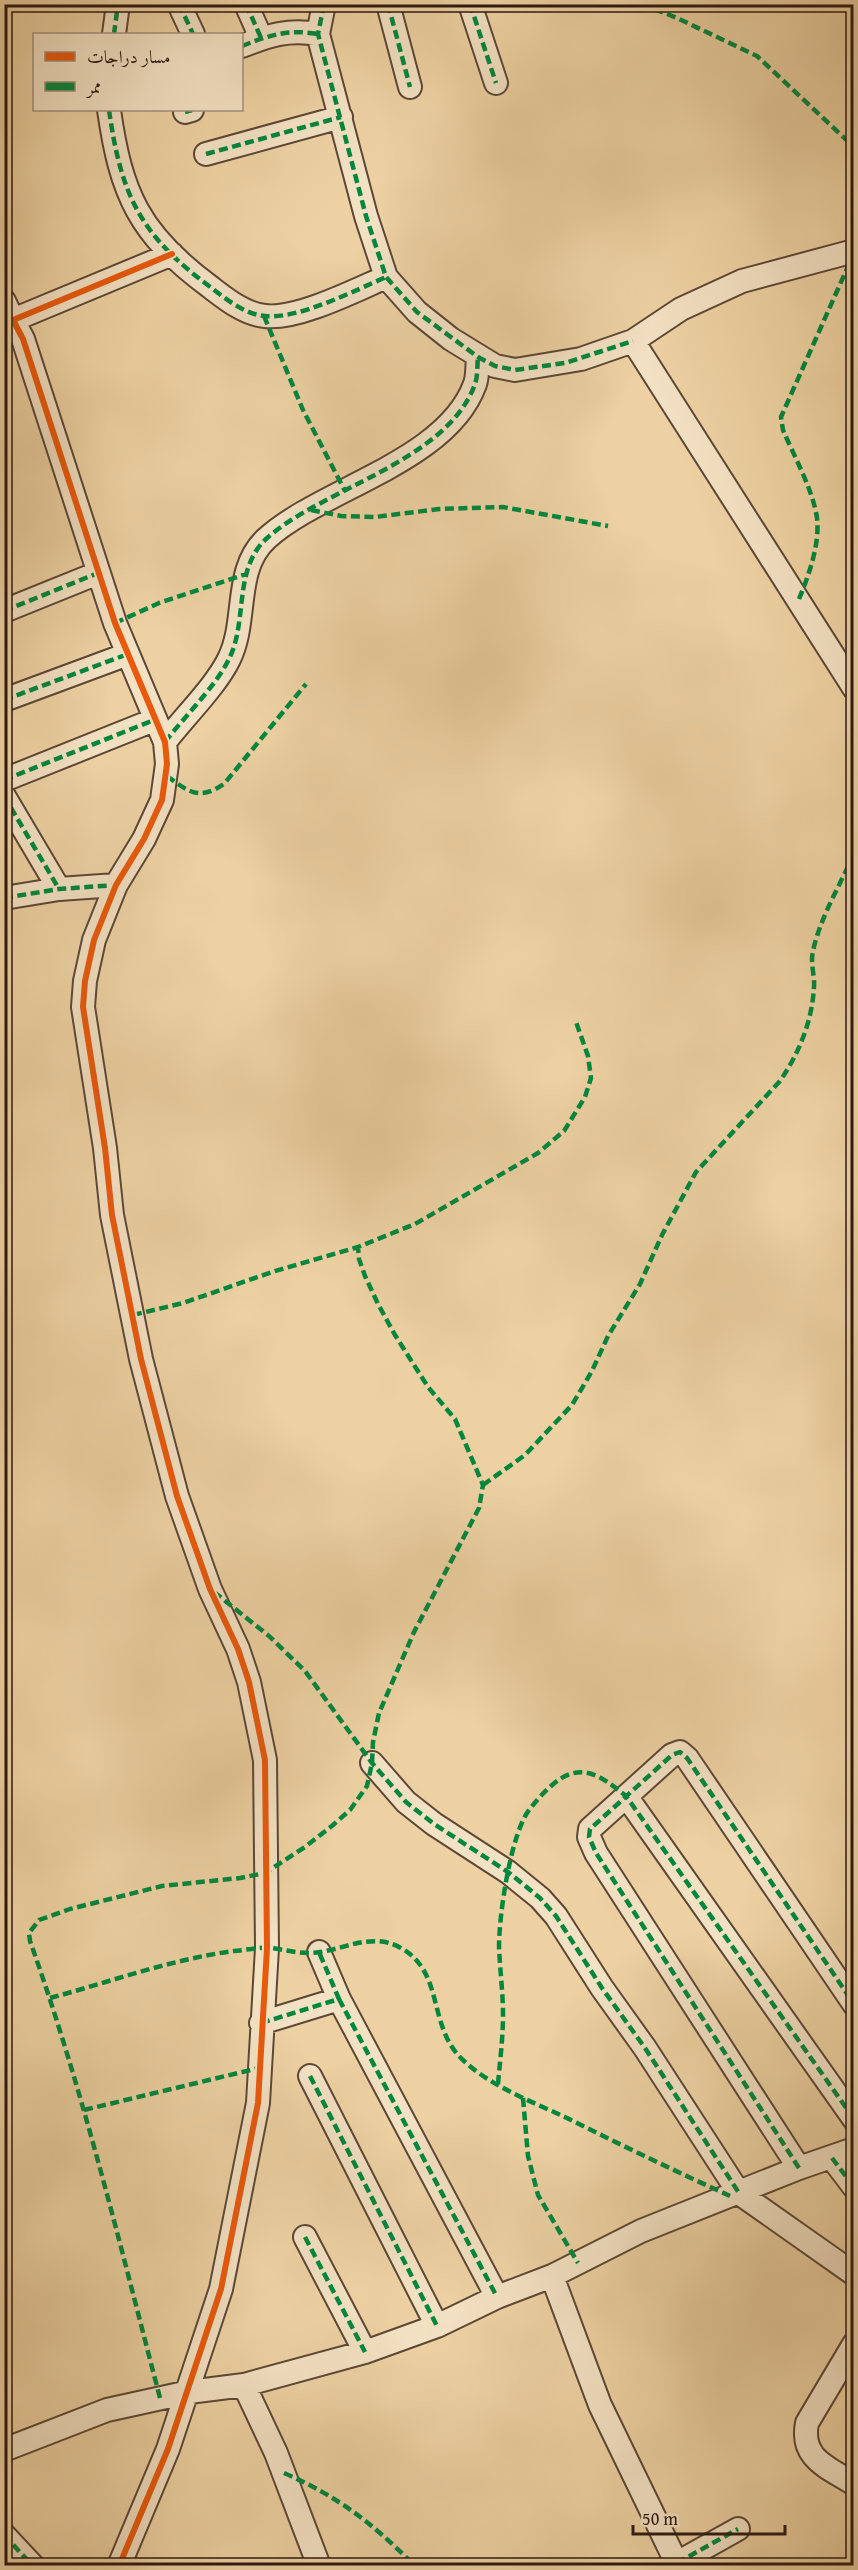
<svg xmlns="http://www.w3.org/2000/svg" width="858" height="2570" font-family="'Gentium Book Plus',Amiri,serif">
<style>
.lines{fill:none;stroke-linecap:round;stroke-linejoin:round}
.minor-casing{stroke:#5c4737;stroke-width:26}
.minor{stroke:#f3e1c3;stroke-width:22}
.quiet{stroke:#00873e;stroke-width:4.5;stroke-dasharray:9 4.5;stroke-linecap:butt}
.cycleway-casing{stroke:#f3e1c3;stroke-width:10}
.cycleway{stroke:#e8590c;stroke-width:6}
</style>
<rect width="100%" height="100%" fill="#edd1a2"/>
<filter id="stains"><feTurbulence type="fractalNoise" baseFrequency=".00333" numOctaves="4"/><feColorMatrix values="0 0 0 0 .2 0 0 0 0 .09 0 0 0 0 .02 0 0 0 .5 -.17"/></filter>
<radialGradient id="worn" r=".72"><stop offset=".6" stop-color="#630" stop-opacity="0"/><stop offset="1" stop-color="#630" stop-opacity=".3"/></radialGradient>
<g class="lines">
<defs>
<path id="minor" d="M179,4L193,34
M246,4L261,38
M324,4L318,34L366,216L386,277L417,312L451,339L495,366L515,370L581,359L633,341L681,309L742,281L854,251
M388,4L410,87
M470,4L496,83
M114,34L118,4
M242,46C270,35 288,29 318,34
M109,110C121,194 139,234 209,286C226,299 244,314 265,316C297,320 356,290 386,277
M185,112L192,110
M206,154L341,117
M4,301L13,320L4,323
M633,341L854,688
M4,611L98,573
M4,700L128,654
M165,742C184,717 216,686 229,659C248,621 233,570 266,539C322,488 447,462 475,384C478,376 477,365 478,357
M4,780L154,720
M4,796L59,889
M4,898L59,889L116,885
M372,1763L406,1802L434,1824L508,1872L540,1898L556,1916L602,1988L645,2048L739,2193L854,2274
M626,1796L854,2119
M339,1999L497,2297
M261,2023L339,1999L319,1952
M310,2076L437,2326
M832,2158L854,2187
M799,2168L596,1853L589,1837L590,1829L672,1755L680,1752L687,1758L854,2004
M305,2237L365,2352
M552,2276L600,2405L678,2566
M854,2344L807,2423C800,2459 828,2467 854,2484
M244,2385L276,2453L319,2566
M4,2450L107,2410L189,2392L244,2385L365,2352L437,2326L497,2297L552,2276L641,2231L799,2168L854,2149
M4,2535L33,2566
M677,2563L738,2529
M119,2566L168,2449L221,2289L258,2103L267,1948L265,1760L249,1682L238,1649L210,1589L177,1496L141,1359L112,1215L105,1148L83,1007L85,981L94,940L116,885L144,839L162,800L167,764L165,742L115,623L23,339L13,320L172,254"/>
</defs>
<use href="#minor" class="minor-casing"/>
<use href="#minor" class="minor"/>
<path class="quiet" d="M179,4L193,34
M246,4L261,38
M324,4L318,34L366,216L386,277L417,312L478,357L495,366L515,370L565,363L633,341
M388,4L410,87
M470,4L496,83
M642,4L677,18L757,56L854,147
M114,34L118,4
M242,46C270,35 288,29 318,34
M109,110C121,194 139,234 209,286C226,299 244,314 265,316C297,320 356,290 386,277
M185,112L192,110
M206,154L341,117
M264,316L303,410L345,491
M311,510L341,516L375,517L439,509L503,507L608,526
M799,599C809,575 820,544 817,518C813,490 794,456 783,430L781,417L854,253
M4,611L98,573
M115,623L159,603L246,574
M4,700L128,654
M165,742C184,717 216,686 229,659C248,621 233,570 266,539C322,488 447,462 475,384C478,376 477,365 478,357
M167,776C189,792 199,801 224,784L306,684
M4,780L154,720
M4,796L59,889
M4,898L59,889L116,885
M133,1315L183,1303L272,1272L358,1247L415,1224L538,1153L564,1131L585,1097L591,1078L588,1056L576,1022
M483,1485L525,1455L572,1405L592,1371L608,1336L640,1284L662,1235L696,1172L780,1081C799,1053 812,1022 814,987C815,976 810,963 813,951C820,918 840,885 854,854
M214,1592L269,1636L305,1671L372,1763L406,1802L434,1824L508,1872L540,1898L556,1916L602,1988L645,2048L739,2193
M50,1998C110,1982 172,1959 234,1951C246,1950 259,1947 271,1948C286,1950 304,1955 320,1952C347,1948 372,1933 399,1947C446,1971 426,2027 464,2061C492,2087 533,2102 567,2118C621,2145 675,2171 730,2196
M339,1999L497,2297
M261,2023L339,1999L319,1952
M310,2076L437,2326
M498,2084C500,2061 503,2038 503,2015C503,1993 500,1970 499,1947C499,1915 510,1840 527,1813C534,1803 542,1794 551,1786C580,1760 600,1775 626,1796L854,2119
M523,2098L528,2156L538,2195L578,2263
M84,2110L259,2068
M832,2158L854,2187
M799,2168L596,1853L589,1837L590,1829L672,1755L680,1752L687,1758L854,2004
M305,2237L365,2352
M160,2398C120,2245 83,2090 30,1941L29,1933L39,1920L70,1909L162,1886L240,1878L265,1873L305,1847L333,1825L350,1810L367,1786L372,1763L373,1742L379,1713L414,1632L479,1508L483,1485L455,1419L428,1387L395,1335L378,1304L365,1276L359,1259L358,1247
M284,2473C339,2497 372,2523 415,2566
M4,2535L33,2566
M677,2563L738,2529"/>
<defs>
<path id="cycleway" d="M119,2566L168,2449L221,2289L258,2103L267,1948L265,1760L249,1682L238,1649L210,1589L177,1496L141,1359L112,1215L105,1148L83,1007L85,981L94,940L116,885L144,839L162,800L167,764L165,742L115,623L23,339L13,320L172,254"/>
</defs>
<use href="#cycleway" class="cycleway-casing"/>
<use href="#cycleway" class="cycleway"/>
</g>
<rect width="858" height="2570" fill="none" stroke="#edd1a2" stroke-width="24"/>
<rect x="6" y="6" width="846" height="2558" fill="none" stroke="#2c1913" stroke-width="3"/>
<rect x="12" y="12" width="834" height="2546" fill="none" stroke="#2c1913" stroke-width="1.5"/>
<rect x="33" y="33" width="210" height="78" fill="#f3e1c3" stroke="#a3917d" stroke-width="1.5"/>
<rect x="45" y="52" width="30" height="9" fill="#e8590c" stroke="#a3917d" stroke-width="1.5"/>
<text x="87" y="63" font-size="18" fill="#2c1913">مسار دراجات</text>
<rect x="45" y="82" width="30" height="9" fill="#00873e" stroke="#a3917d" stroke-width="1.5"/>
<text x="87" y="93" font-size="18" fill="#2c1913">ممر</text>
<path d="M633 2525v9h152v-9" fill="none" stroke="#2c1913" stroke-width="3"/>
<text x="642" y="2525" font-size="18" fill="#2c1913" stroke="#f3e1c3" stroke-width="4.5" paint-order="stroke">50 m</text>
<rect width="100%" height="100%" filter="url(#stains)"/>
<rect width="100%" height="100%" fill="url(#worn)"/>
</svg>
